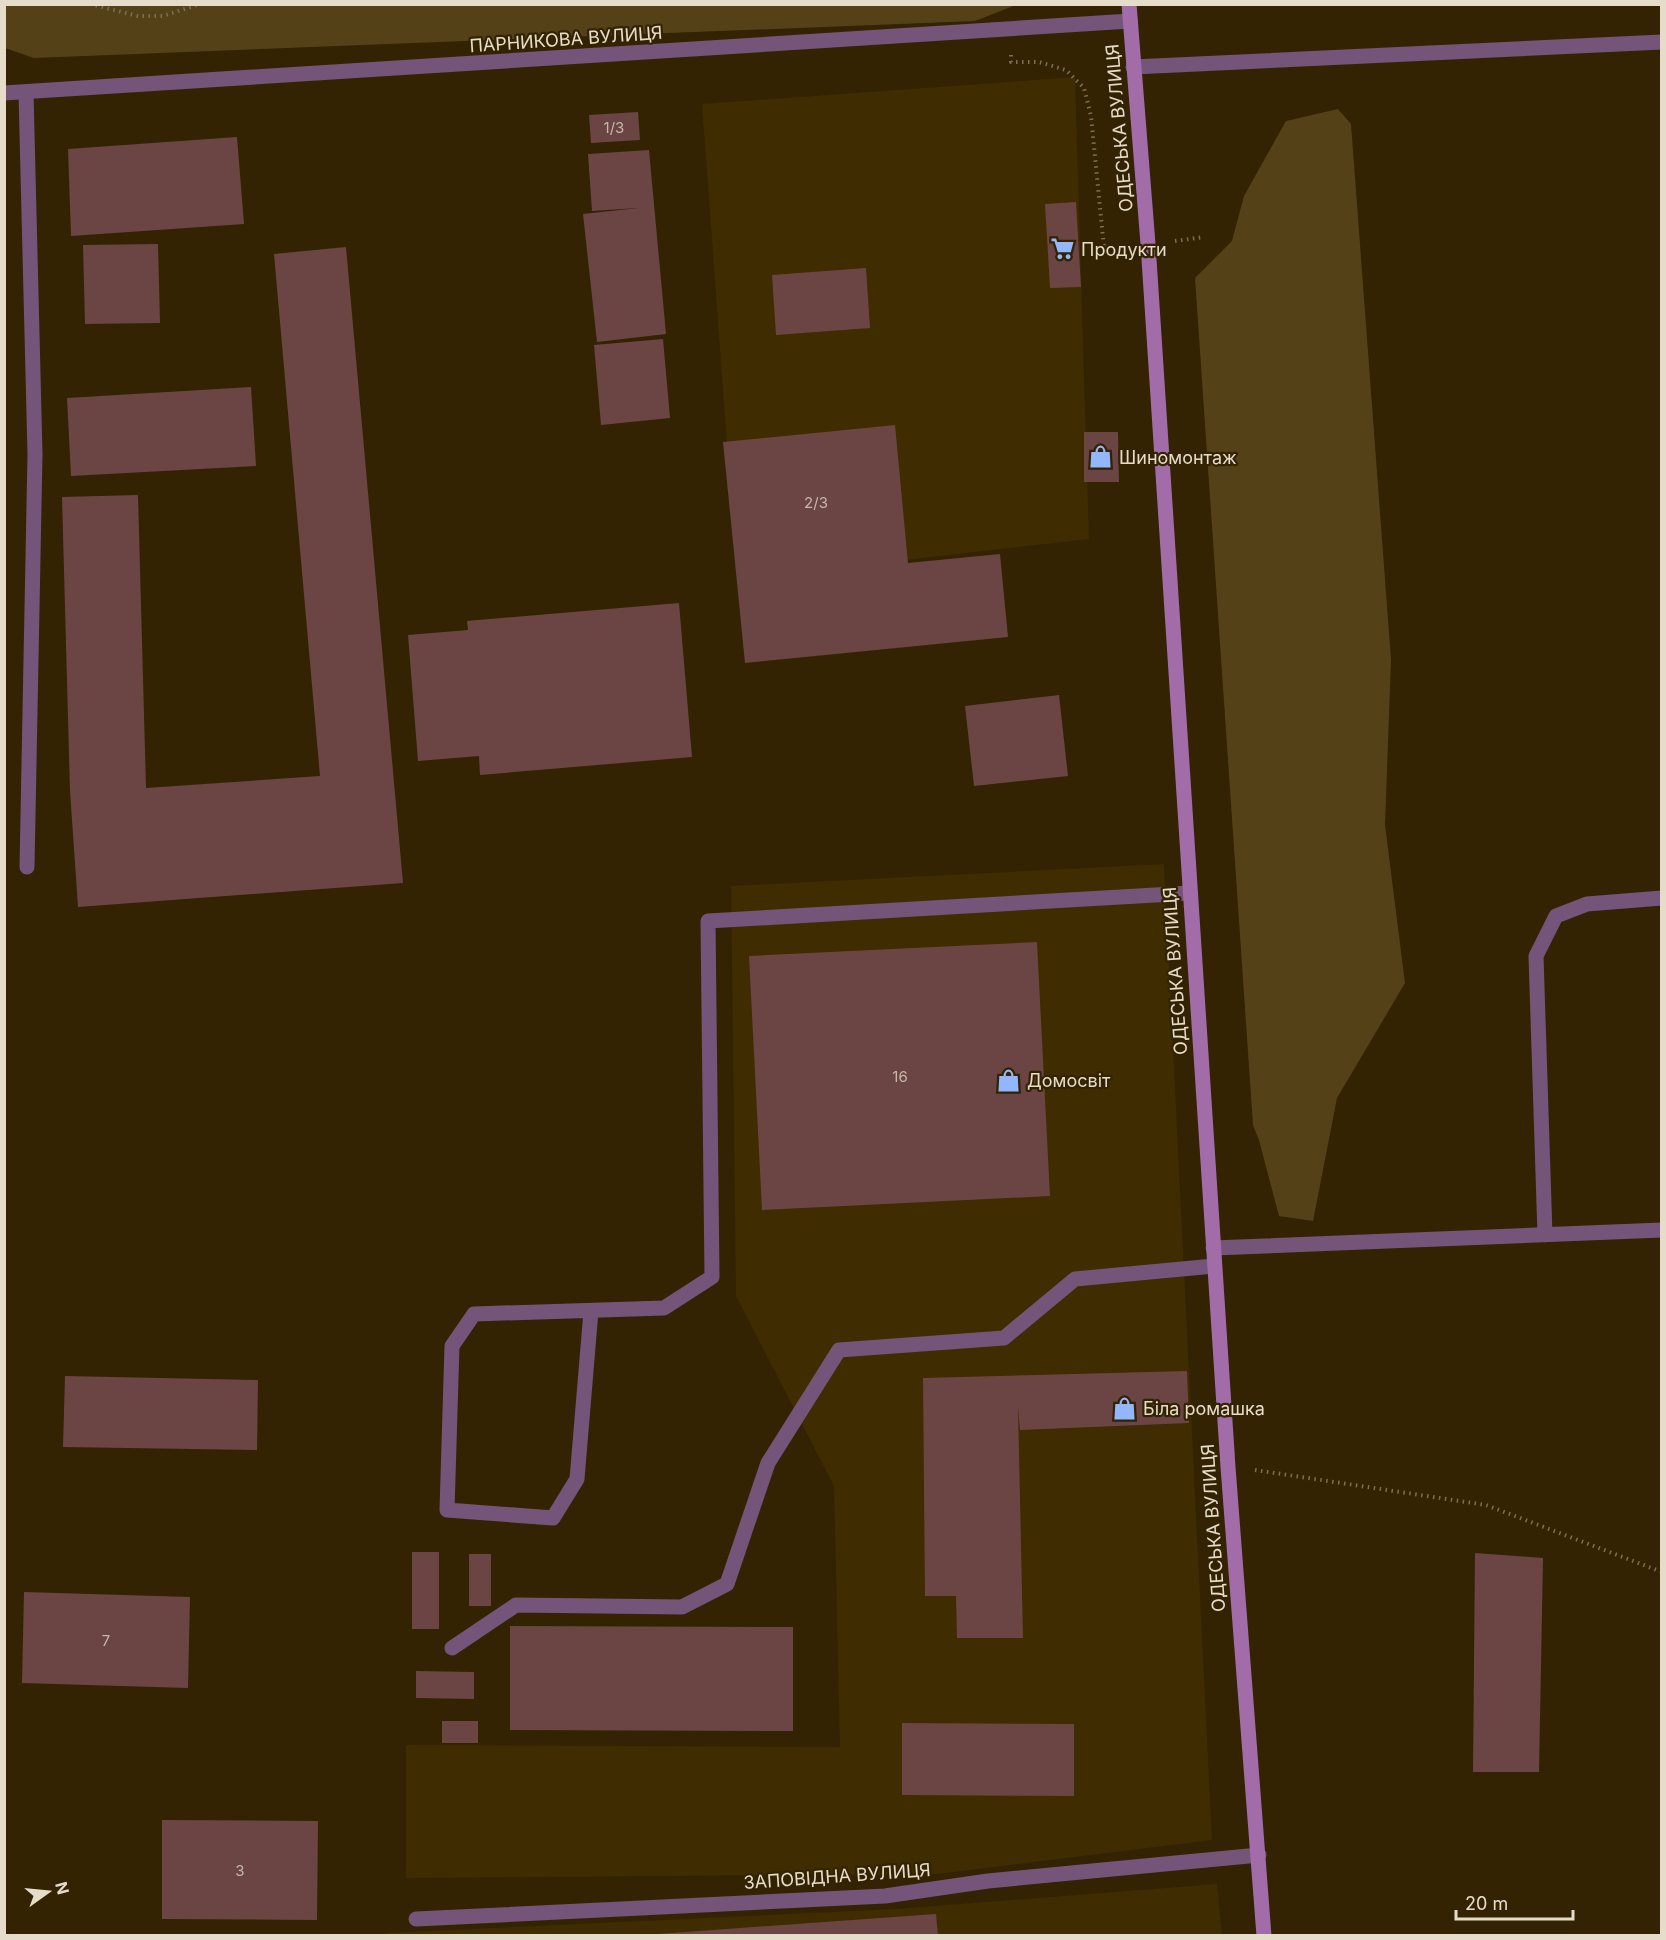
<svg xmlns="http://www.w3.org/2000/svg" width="1666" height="1940" font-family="Inter,sans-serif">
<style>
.built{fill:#3f2c01}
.green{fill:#554118}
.building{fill:#6b4544}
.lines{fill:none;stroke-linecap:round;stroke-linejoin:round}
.path{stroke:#7c6f54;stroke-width:4;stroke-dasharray:1.5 4.5;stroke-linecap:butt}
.lane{stroke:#75547a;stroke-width:15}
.street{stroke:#75547a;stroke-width:15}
.secondary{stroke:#a26ca9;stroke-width:15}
.labels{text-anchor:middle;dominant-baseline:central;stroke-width:4.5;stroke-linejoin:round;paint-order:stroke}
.number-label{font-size:15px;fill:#c7b6a8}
.street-label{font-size:18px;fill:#e6dcca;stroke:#332302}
.poi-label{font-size:18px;fill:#e6dcca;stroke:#332302;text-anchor:start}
</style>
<rect width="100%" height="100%" fill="#332302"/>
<path class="built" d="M1075,77L1089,539L737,579L702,104Z
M1164,864L1212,1840L938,1874L406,1878V1745L840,1747L834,1486L736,1296L731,886Z
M1217,1884L1222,1935L384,1936L385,1933L896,1909Z"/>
<path class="green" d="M4,5L5,4L1016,5L975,21L34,58L5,48Z
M1338,109L1351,124L1391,660L1385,825L1405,983L1337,1098L1313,1221L1279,1216L1259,1140L1253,1125L1195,278L1232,241L1244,196L1286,121Z"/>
<path class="building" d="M638,112L640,140L591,143L589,115Z
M237,137L244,224L71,236L68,149Z
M649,150L666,334L597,342L583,214L638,208L592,211L588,154Z
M1076,202L1081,287L1050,288L1045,204Z
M158,244L160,323L85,324L83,245Z
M346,247L403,883L78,907L70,791L62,497L138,495L146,788L320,776L274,254Z
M866,268L870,328L776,335L772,275Z
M663,339L670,418L601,425L594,345Z
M251,387L256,466L71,476L67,398Z
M895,425L908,563L1000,554L1008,637L745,663L723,442Z
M1084,432H1118L1119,482H1084Z
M679,603L692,757L480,775L479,756L418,761L408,635L468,630L467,621Z
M1059,695L1068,776L974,786L965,706Z
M1037,942L1050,1196L762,1210L749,956Z
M1187,1371L1189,1423L1020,1430L1018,1406L1023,1638H957L956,1596H925L923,1378Z
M65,1376L258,1380L257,1450L63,1447Z
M412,1552H439V1629H412Z
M1475,1553L1543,1558L1539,1772H1473Z
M469,1554H491V1606H469Z
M24,1592L190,1597L188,1688L22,1683Z
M510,1626L793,1627V1731L510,1730Z
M416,1671L474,1672V1699L416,1698Z
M442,1721H478V1743H442Z
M902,1723L1074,1724V1796L902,1795Z
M162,1820L318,1821L317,1920L162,1919Z
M936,1914L938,1936H658V1934Z"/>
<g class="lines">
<path class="path" d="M90,4L138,16H163L200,4
M348,4H377
M1011,55V62H1039L1066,70L1084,88L1091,116L1104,248L1122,246
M1175,241L1204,237
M1255,1470L1486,1505L1662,1572"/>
<path class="lane" d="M1133,67L1662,42
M26,93L35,454L27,867
M1545,1235L1536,956L1556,916L1587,904L1662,898
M1213,1248L1662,1230
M591,1311L577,1479L553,1518L447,1510L452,1346L474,1314L664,1308L712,1277L708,921L1190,893
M452,1648L516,1605L682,1607L727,1584L768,1463L839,1350L1004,1338L1075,1279L1214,1266"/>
<path class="street" d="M4,93L1130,21
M416,1919L885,1896L988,1881L1259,1855"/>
<path class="secondary" d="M1129,4L1148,244L1228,1467L1264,1936"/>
</g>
<defs>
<symbol id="supermarket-bare" viewBox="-9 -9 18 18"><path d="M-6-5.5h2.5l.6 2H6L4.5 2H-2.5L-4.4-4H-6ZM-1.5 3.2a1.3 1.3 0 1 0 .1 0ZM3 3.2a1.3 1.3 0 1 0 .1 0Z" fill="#92b7fd" stroke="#332302" stroke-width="2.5" paint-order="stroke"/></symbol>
<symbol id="shop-bare" viewBox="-9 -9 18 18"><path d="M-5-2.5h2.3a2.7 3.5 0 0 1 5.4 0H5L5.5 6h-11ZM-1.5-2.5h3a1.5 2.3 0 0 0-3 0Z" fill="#92b7fd" stroke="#332302" stroke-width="2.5" paint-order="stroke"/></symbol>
</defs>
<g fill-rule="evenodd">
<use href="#supermarket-bare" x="1046" y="232" width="33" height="33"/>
<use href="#shop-bare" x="1084" y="440" width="33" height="33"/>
<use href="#shop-bare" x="992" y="1064" width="33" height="33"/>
<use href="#shop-bare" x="1108" y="1392" width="33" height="33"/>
</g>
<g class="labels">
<g class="number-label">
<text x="614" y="127">1/3</text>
<text x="816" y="502">2/3</text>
<text x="900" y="1076">16</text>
<text x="106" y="1640">7</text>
<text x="240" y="1870">3</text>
</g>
<g class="street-label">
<text transform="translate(566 39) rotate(-4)">ПАРНИКОВА ВУЛИЦЯ</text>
<text transform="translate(1119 128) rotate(-95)">ОДЕСЬКА ВУЛИЦЯ</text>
<text transform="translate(1175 971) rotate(-94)">ОДЕСЬКА ВУЛИЦЯ</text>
<text transform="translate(1213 1528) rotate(-94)">ОДЕСЬКА ВУЛИЦЯ</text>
<text transform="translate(837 1876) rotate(-4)">ЗАПОВІДНА ВУЛИЦЯ</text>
</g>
<g class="poi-label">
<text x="1081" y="249">Продукти</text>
<text x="1119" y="457">Шиномонтаж</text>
<text x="1027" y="1080">Домосвіт</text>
<text x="1143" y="1408">Біла ромашка</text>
</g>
</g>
<rect width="1666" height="1940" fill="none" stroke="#e6dcca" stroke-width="12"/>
<g transform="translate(48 1892) rotate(75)" stroke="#332302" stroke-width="4.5" paint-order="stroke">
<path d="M0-4.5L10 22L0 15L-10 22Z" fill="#e6dcca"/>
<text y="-9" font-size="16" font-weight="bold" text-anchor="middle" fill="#e6dcca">N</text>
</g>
<path d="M1456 1910v9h117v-9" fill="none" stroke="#e6dcca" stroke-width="3"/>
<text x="1465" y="1910" font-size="18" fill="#e6dcca" stroke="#332302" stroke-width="4.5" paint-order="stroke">20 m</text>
</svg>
